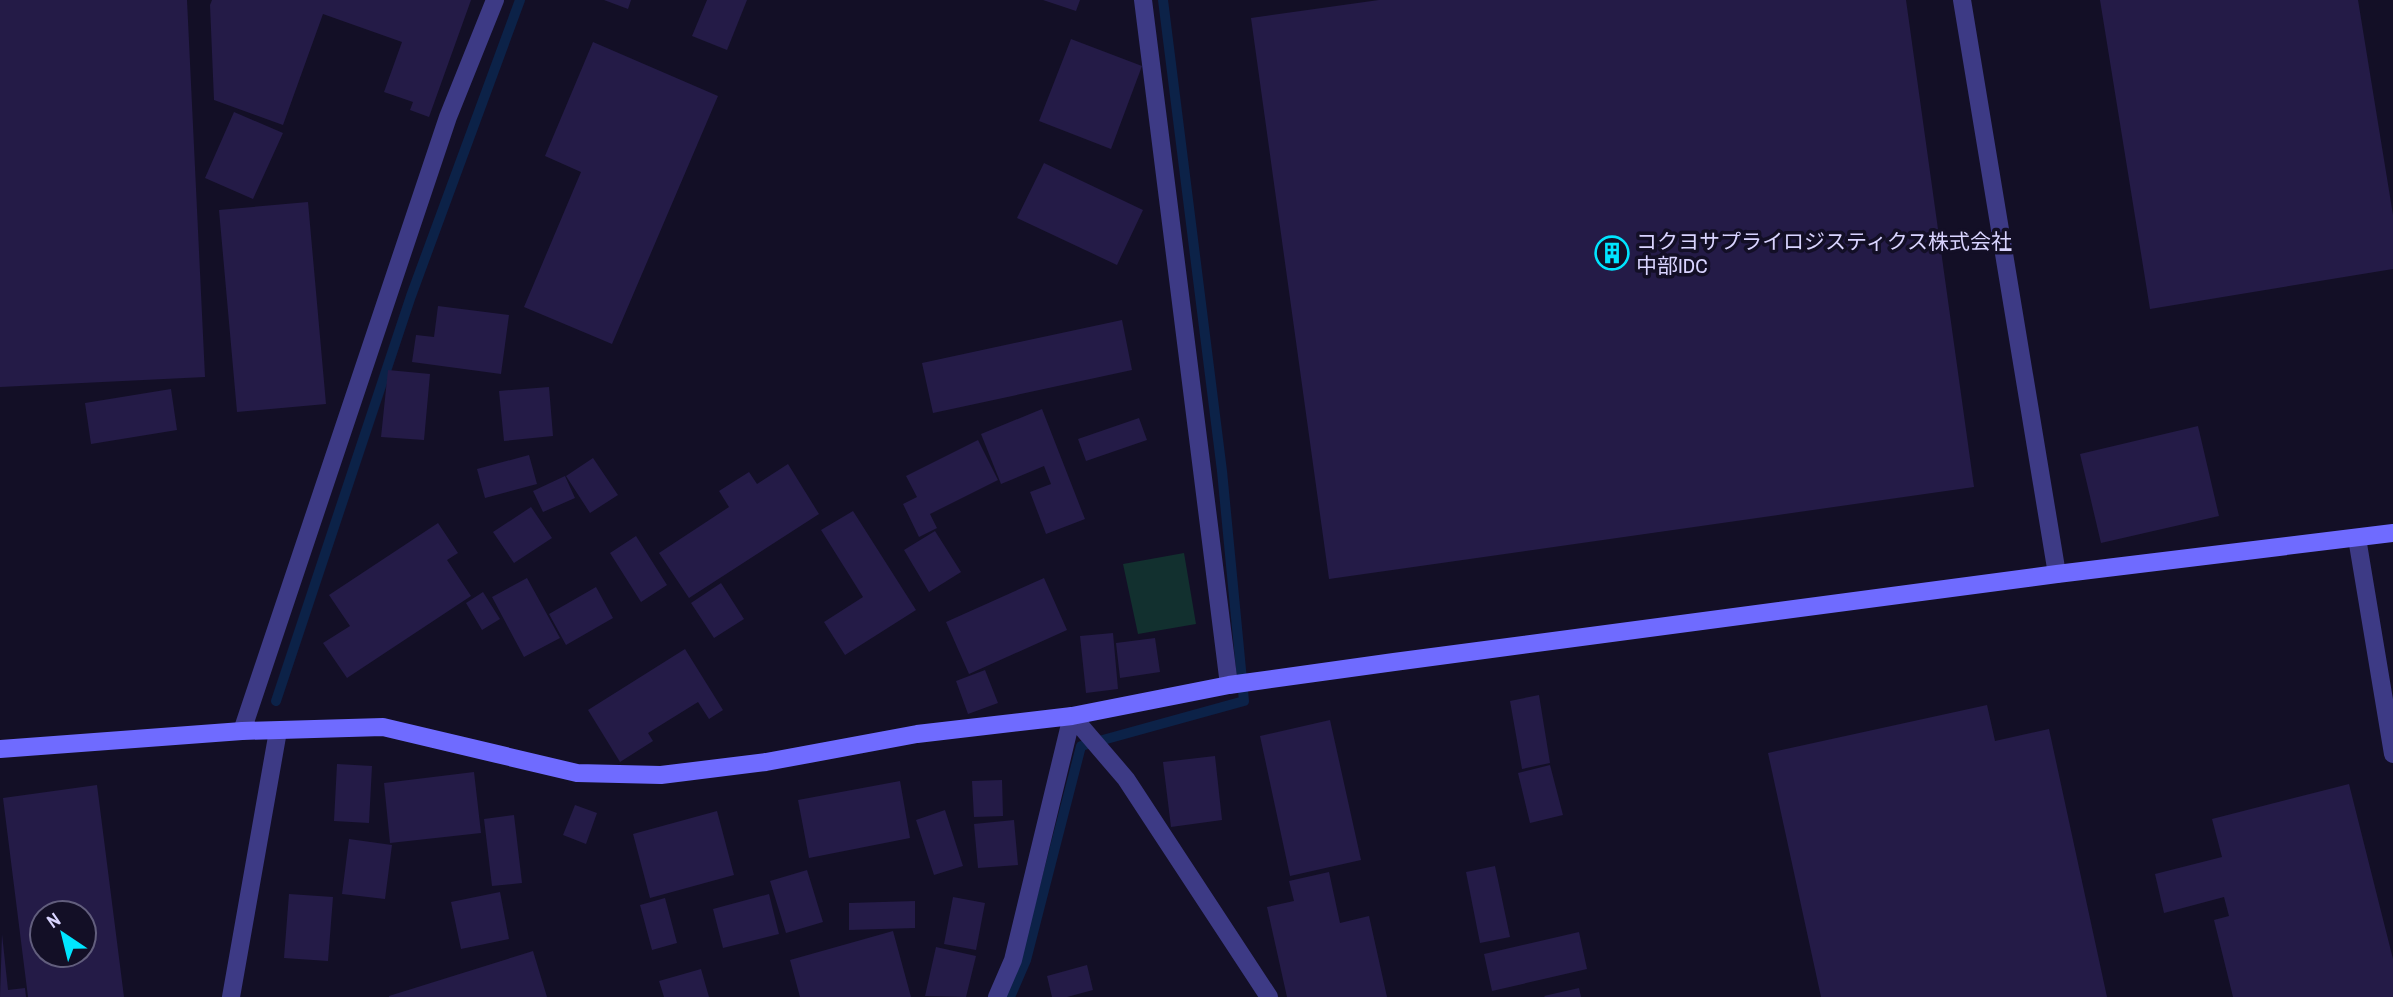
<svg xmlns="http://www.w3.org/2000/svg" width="2393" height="997" font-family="'Archivo Narrow','Noto Sans JP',sans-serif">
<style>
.green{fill:#12302f}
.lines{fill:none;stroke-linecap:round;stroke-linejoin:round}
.stream{stroke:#0c2248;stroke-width:10}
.building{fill:#241b47;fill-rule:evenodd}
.street{stroke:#3d3a85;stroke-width:18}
.secondary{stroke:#6f6bff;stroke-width:18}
.labels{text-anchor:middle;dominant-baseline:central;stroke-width:7;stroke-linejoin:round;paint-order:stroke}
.poi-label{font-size:21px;fill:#d9d4ff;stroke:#130f26;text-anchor:start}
</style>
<rect width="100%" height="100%" fill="#130f26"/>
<path class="green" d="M1184,553L1196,624L1138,634L1123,564Z"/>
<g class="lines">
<path class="stream" d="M276,701L411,296L520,0
M1010,997L1026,960L1081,746L1244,701L1222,471L1163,0"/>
</g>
<path class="building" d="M0,0H187L205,377L0,387Z
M212,0H471L429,117L410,110L413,102L384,92L402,42L323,14L283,125L214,100L210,5Z
M604,0H631L628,9Z
M707,0H747L727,50L692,36Z
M1043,0H1080L1076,11Z
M1379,0H1906L1974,487L1329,579L1251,18Z
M2100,0H2358L2393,215V269L2150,309Z
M1071,39L1142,66L1111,149L1039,121Z
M593,42L718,96L612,344L524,307L581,172L545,156Z
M234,112L283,133L253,199L205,178Z
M1044,163L1143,210L1117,265L1017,218Z
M308,202L326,404L237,412L219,210Z
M438,306L509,315L501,374L412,362L416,335L434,337Z
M1122,320L1132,370L933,413L922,363Z
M388,370L430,374L424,440L381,437Z
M549,387L553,436L504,441L499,391Z
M171,389L177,430L91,444L85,403Z
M1042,409L1085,519L1046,534L1030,492L1051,484L1044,466L1001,484L981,434Z
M1139,418L1147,440L1086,461L1078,439Z
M2198,426L2219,516L2101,543L2080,454Z
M978,440L998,480L930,514L937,528L919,537L903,504L917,497L906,476Z
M529,455L537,484L485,498L477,469Z
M593,458L618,495L590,513L566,476Z
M788,464L819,514L689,598L659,553L729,507L719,491L749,472L757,484Z
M565,476L575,498L543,512L533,491Z
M531,507L552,538L514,563L493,532Z
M853,511L916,610L845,655L824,622L863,597L821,530Z
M438,523L458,553L447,560L471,596L347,678L323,643L350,626L329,595Z
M935,531L961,572L929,592L904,550Z
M636,536L667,585L641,602L610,553Z
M527,578L560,638L524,657L492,597Z
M1044,578L1067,630L969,674L946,622Z
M721,583L744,619L714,638L691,603Z
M596,587L613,618L566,645L549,614Z
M483,592L500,619L482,630L466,603Z
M1113,633L1118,689L1086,693L1080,636Z
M1155,638L1160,672L1120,678L1116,643Z
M685,649L723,710L709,719L698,702L648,733L653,741L620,762L588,710Z
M985,670L998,703L968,714L956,681Z
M1539,695L1550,763L1522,769L1510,701Z
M1987,705L1995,741L2049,729L2107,997H1821L1768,753Z
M1330,720L1361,860L1290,876L1260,736Z
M1215,756L1222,820L1171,827L1163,762Z
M337,764L372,766L369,823L334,821Z
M1550,765L1563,815L1530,823L1518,773Z
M474,772L481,833L390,843L384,783Z
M1002,780L1003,816L974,817L972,781Z
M900,781L910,838L809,858L798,800Z
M2349,784L2393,959V997H2233L2214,920L2229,916L2224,897L2164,913L2155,874L2222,857L2212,819Z
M97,785L124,997H28L3,798ZM42,913H84V955H42Z
M575,805L597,813L586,844L563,835Z
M945,810L963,866L934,875L916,820Z
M717,811L734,875L650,898L633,834Z
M514,815L522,883L492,886L484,819Z
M1014,820L1018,865L978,868L974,824Z
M349,839L392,845L385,899L342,894Z
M1495,866L1510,937L1480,943L1466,872Z
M807,870L823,922L786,933L770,881Z
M1329,872L1340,923L1369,916L1387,997H1287L1267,907L1294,901L1289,881Z
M500,892L509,939L461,949L451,902Z
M289,894L333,897L328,961L284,958Z
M769,894L779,934L723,948L713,909Z
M953,897L985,903L976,950L944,944Z
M665,898L677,943L652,950L640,905Z
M915,901V928L849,930V903Z
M893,931L911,997H800L790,960Z
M1579,932L1587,969L1492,991L1484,954Z
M2,934L8,990L25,988L26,997H0Z
M936,947L976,956L966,997L925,996Z
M533,951L547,997H389V996Z
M1087,965L1093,990L1067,997H1052L1047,976Z
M701,969L709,997H664L659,981Z
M1579,988L1581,997H1545L1544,996Z"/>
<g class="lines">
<path class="street" d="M1143,0L1229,685
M1962,0L2057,574
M2357,538L2393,754
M1072,716L1126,779L1269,997
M242,731L448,117L495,0
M231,997L278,731
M997,997L1013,960L1072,716"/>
<path class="secondary" d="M0,749L242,731L383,727L577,773L661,775L766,762L917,734L1072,716L1229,685L1394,662L2057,574L2393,533"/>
</g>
<defs>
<symbol id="building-ring" viewBox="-11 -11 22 22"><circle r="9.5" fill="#130f26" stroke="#00e5ff" stroke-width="1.5"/><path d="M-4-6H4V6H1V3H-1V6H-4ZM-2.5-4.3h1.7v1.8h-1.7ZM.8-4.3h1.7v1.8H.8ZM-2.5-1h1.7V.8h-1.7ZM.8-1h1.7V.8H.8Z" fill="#00e5ff"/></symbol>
</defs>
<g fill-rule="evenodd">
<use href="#building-ring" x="1593" y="234" width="38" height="38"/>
</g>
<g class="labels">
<g class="poi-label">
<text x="1636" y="241">コクヨサプライロジスティクス株式会社<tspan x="1636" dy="24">中部IDC</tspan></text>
</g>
</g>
<g transform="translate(63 934) rotate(325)"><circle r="33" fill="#130f26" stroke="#625e7d" stroke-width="2"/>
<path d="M0-5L12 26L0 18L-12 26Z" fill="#00e5ff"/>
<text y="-10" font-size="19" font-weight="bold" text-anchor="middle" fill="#d9d4ff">N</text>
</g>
</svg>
